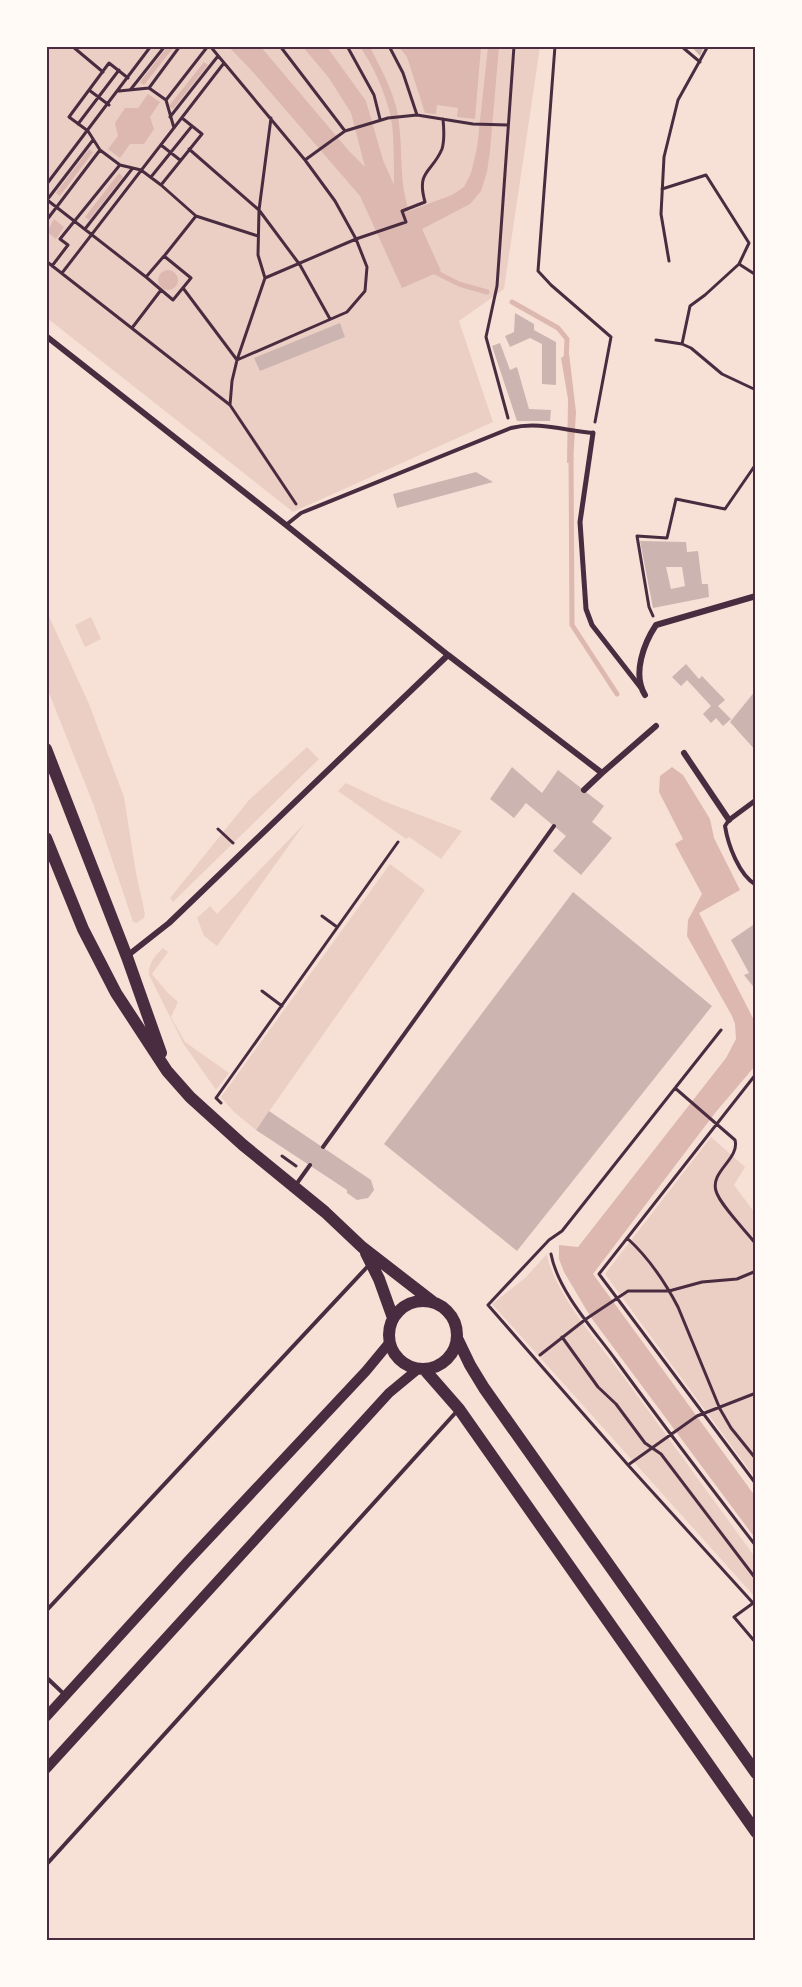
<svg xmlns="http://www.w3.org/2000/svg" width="802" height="1987" font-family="Mulish,sans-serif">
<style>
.green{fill:#ebcfc5}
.water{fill:#dcb8b0}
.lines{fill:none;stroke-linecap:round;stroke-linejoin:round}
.stream{stroke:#dcb8b0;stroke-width:5}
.building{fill:#ccb4b1;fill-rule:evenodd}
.path{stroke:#4a2c40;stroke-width:3}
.service{stroke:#4a2c40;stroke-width:4}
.pedestrian{stroke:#4a2c40;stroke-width:5}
.minor{stroke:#4a2c40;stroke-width:6}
.secondary{stroke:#4a2c40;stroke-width:10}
.primary{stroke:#4a2c40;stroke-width:12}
.neatline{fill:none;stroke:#4a2c40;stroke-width:2}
</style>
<rect width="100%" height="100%" fill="#f7e1d7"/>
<path class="green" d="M46,47H540L504,289L459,321L493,422L293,512L47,318Z
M47,612L89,704L124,797L136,873L145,914L144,918L137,923L133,922L94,806L47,688Z
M91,617L101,639L85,647L75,625Z
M307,747L319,759L173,902L170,898L249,800Z
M346,783L386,802L462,831L441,859L409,837L406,839L338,791Z
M305,823L217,946L204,936L197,918L210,906L217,914Z
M390,864L425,890L256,1130L234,1112L221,1097Z
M163,948L168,952L152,974L167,992L178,1002L171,1017L185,1042L229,1073L216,1090L183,1043L149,975C148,963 155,956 163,948Z
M711,1137L745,1167L734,1185L755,1213V1478L605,1274Z
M547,1254C552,1290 603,1349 626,1380C669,1439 712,1498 755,1557V1597L492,1304L525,1278Z"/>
<path class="water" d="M168,46L174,47L144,85L140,82Z
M229,47H261L349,151L365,167L351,113L329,78L303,47H327L366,101L383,160L394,185C394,165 394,143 392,124C389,101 373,64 360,47H370C382,71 397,97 399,124C403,155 399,180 409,211L452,195L464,187L471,173L477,148L488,47H499L490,151L487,172L481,191L470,204L422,229L441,271L402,288L360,196L252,71Z
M399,47H481L475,119L457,117L458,108L437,105L436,114L425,113L407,57Z
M204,62L208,65L173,109L169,106Z
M148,94L160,102L150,117L154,129L144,144H130L120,158L108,149L118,136L115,123L125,108H138Z
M89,149L93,152L60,196L56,193Z
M119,173L123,177L89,220L85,217Z
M54,219L64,227L56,239L47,232Z
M158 280a10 10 0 1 1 20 0a10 10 0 1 1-20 0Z
M569,353L576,412L573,463H567L568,399L561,358Z
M672,767L683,775L710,819L714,838L740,890L699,913L755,1022V1066L715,1113L593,1274L755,1496V1538L590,1316L564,1272L559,1259V1245L578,1247L726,1058L736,1039L735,1024L732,1016L687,936L688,920L702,894L675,844L683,839L659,792L660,776Z"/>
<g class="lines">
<path class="stream" d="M431,270L459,284L487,292
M512,302L558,328L567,339L566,362
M571,457L572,625L617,694"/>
</g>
<path class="building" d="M691,46H704L700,56Z
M515,313L534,324V330L556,342V385L542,384V344L530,338L510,347L505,336L514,332Z
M340,323L345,337L260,371L254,358Z
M500,343L510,370L517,367L529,409L551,410L550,421H517L492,346Z
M476,472L493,482L397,508L393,494Z
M640,541L686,542L687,552L698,551L702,584H708L709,597L653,608ZM666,567H682L685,586L671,589Z
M686,664L699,679L702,676L725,700L718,706L731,719L723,726L716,718L711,723L703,714L711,706L687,680L681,686L672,677Z
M756,690V751L730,722Z
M512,767L542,793L558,770L604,806L592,822L612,838L581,875L553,851L566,836L526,803L514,818L490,799Z
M573,892L712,1006L517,1251L384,1144Z
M756,923V990L744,975L749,973L731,940Z
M269,1111L371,1180L374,1190L368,1198L357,1200L347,1193V1190L256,1130Z"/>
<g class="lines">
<path class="path" d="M72,46L103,72
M280,46L345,131
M347,46L374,95L380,119
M389,46L403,73L417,115
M555,46L538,271L551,285L611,337L595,422
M681,46L700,62
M128,78L109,63L69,117L88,131L100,150L120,165L141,170L161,185L202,134L182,118
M149,88L166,100
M131,89L165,46
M89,90L109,105
M119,91L149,88L180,46
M170,117L218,56
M78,124L119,70
M174,128L166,100L208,46
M161,145L180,160
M189,149L259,210L300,265L330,319
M305,160L345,131L388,118L417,115L473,124L508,125
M151,177L192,126
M46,185L151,46
M161,185L196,216L165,255
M662,189L706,175L749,243L739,264
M46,199L146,277
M47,200L93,140
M196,216L258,236
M46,221L100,150
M85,229L132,169
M164,256L191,278L173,300L146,277Z
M46,261L230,405L296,504
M669,261L661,214L664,157L678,100L708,46
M52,266L68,245L60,239L119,166
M62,273L224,63
M756,275L739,264L705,295L690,306L682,344L691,348L722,374L756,390
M265,278L356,239L406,222L402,211L425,202C416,170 432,173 442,149C445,139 444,129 443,119
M183,288L237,360L347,312L365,291L367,267L356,239L335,201L305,160L210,46
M132,328L161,290
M656,340L682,344
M230,405L232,381L237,360L265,278L258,255L259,210L271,118
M508,418L486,337L497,286L514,46
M653,616L649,607L637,536L667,538L676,499L725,509L756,464
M218,829L233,843
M322,916L337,927
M262,991L282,1006
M721,1030L562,1231L549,1240L488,1305L628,1465L753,1603
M756,1074L599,1274L756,1484
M675,1088L735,1140C740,1159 710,1171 716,1191C720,1205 746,1231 756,1244
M221,1103L216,1098L398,842
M282,1156L296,1166
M627,1238C648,1257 665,1282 678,1307L720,1409L731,1428L756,1459
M551,1254C558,1291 593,1329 615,1359C661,1422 708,1484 756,1546
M562,1337L598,1387L616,1404L645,1443L661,1454L756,1579
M540,1355L586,1319L628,1291H669L702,1282L737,1279L756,1271
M628,1465L697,1416L756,1393
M756,1601L734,1617L756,1643"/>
<path class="service" d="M286,525L301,513L511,428C539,421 566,431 593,433
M729,820L725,826C728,845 739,875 756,885
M323,1147L554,826
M295,1186L310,1165
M46,1611L369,1265
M46,1677L65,1695
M46,1865L458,1410"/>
<path class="pedestrian" d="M593,433L580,522L586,609L592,625L641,688
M729,820L756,800"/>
<path class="minor" d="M46,336L286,525L448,655L169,923L127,956
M448,655L602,773L656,726
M645,695C632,674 644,643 656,625L756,596
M684,753L729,820
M584,790L602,773"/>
<path class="secondary" d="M46,1717L186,1563L366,1371L390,1342
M46,1769L389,1393L418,1369"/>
<path class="primary" d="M46,749L127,957L161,1053
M46,838L83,929L116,993L167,1071L190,1097L243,1145L325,1212L362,1247L433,1302
M366,1253L379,1279L393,1318
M389 1335a34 34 0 1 1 68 0a34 34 0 1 1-68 0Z
M457,1338L470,1365L484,1388L756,1773
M424,1369L459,1409L756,1832"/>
</g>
<rect width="802" height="1987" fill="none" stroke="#fffaf5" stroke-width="96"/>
<rect x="48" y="48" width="706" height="1891" class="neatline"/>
</svg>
